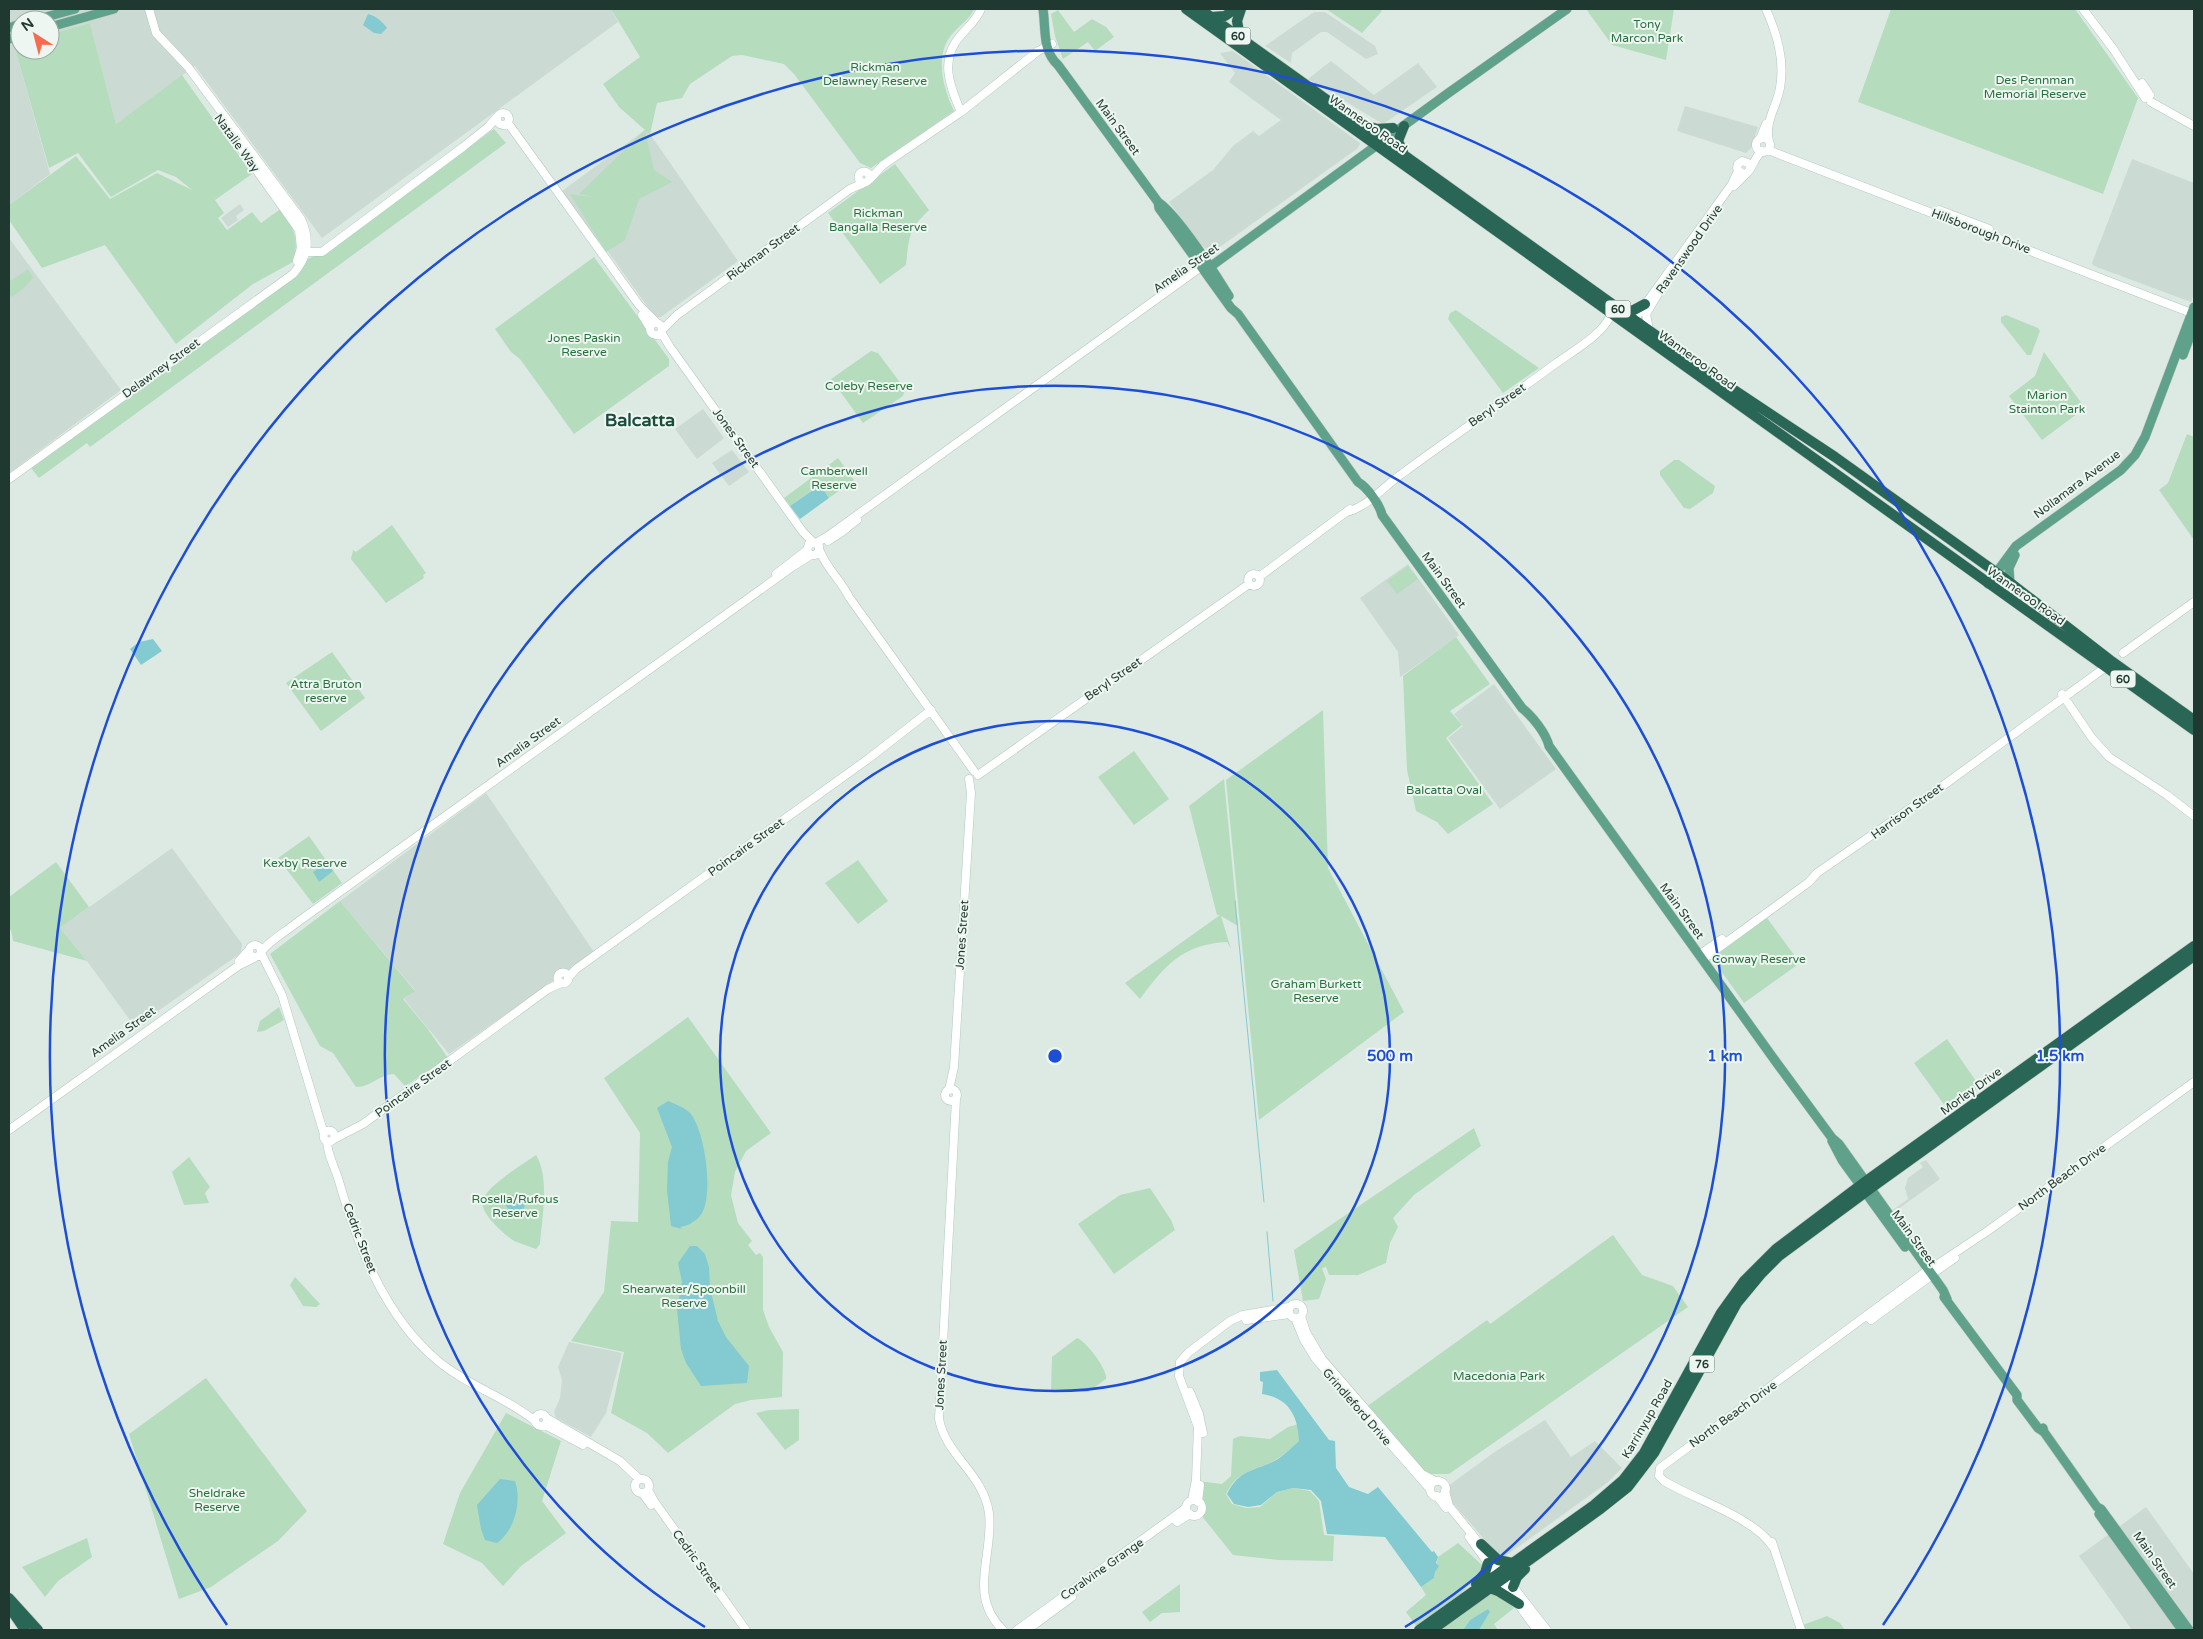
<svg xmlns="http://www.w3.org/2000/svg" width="2203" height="1639" font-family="'Varela Round',sans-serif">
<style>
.built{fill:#cbdad2}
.green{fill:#b5dcbd}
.water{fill:#83cbd1}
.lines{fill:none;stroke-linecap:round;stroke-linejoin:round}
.stream{stroke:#83cbd1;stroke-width:1}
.secondary-casing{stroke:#b0cabf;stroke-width:9}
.primary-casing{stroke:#bcc4c1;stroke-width:10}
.highway-casing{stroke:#bcc4c1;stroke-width:11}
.secondary{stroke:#fff;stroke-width:8}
.primary{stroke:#60a18b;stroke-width:9}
.highway{stroke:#2a6655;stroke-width:10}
.ring{fill:none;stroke:#1d4ed8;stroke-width:2.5}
.labels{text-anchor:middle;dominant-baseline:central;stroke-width:4;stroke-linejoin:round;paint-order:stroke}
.shield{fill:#eef6f1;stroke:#5d726a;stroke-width:1}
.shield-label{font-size:11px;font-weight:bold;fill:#1f3930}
.park-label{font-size:12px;fill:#28713f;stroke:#eef6f1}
.street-label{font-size:12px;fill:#1f3930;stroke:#eef6f1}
.district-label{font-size:18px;font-weight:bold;fill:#1a4c3c;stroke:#eef6f1}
.centre{fill:#1d4ed8;stroke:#eef6f1;stroke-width:2.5}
.ring-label{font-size:15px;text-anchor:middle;font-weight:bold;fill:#1d4ed8;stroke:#eef6f1;stroke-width:4;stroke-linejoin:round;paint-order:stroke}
</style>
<rect width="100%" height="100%" fill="#ddeae3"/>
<path class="built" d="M9,9H611L618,22L322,238L195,66L116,124L90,23L50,34V20H20V43L14,45L50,174L9,205Z
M1314,12H1325L1375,46L1378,54L1366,59L1327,32H1321L1292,53L1291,63L1265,46Z
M1233,51L1360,143L1358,148L1217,249L1208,250L1201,245L1169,202L1213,170L1233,146L1253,131L1259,136L1281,120L1229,82L1235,73L1220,53Z
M1331,61L1374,95L1418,63L1437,87L1383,124L1308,79Z
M1685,106L1758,127L1751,148L1746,153L1677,131Z
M645,130L650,134L738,261L661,317H655L609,253L558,194Z
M2132,159L2194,183V294L2191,302L2094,266L2092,263Z
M240,204L244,210L236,216L238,220L228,227L221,218Z
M9,238L121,390L9,473Z
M703,409L724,438L697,459L675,429Z
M732,450L749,472L729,486L712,463Z
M1408,564L1459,635L1400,677L1398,652L1360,598Z
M1494,684L1556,769L1500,809L1448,738L1463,726L1454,714Z
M486,793L594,952L449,1054L404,999L415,990L340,901Z
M172,848L242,944L241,953L135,1027L87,961L60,928Z
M1926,1160L1940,1179L1894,1212L1893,1210L1908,1199L1905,1188L1908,1178L1923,1167L1920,1163Z
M569,1342L622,1353L606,1413L591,1437L556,1418L554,1412L560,1398L562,1380L558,1367Z
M1545,1420L1571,1457L1595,1441L1622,1468L1607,1483L1504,1557L1498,1555L1451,1501L1448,1486L1496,1451Z
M2146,1507L2194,1574V1630H2132L2079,1556Z"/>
<path class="green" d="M611,9H974C970,19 961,24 954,32C933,53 943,88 954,111L871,168L860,163L794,74L784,64L742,55L732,56L690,84L682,98L657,103L650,134L645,131L654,170L672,182L639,199L625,240L606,252L570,194L599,198L579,194L645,130L619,107L603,84L640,57Z
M1326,9H1380L1382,11L1362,33Z
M1586,9H1674L1666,60L1612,45Z
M1891,9H2075L2138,98L2103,194L1858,102Z
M1058,10L1074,32L1092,19L1106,27L1114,37L1095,51L1088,42L1063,59L1055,36L1051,14Z
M90,23L116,124L182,75L252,174L215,200L224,213L218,218L227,230L252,212L261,223L282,208C293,229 300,238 293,262L253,284L176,344L105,245L42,268L9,220V205L76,156L110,199L157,173L192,190L176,177L158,170L111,197L78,153L49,168L14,45L20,43V50H50V34Z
M494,129L506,143L90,447L87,443L39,478L31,468L299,274C301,261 308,257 320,255Z
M895,164L929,210C908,230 909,237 906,265L880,284L828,213Z
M594,257L669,359V366L574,434L520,359L511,352L495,329Z
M28,269L33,278L25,287L12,297L9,293V282Z
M1456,310L1539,368L1503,393L1448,319L1450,313Z
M2006,315L2038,328L2040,331L2031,355H2027L2001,322V317Z
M871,351L878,353L905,389L903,396L863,423L831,379Z
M2044,352L2085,408L2042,440L2009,396L2035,376Z
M2187,434L2194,437V540L2159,490L2168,483Z
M838,458L854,480L829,498L819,485L790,506L784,498Z
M1674,460H1679L1715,486L1713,493L1690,509L1684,508L1660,475V471Z
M392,525L426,573L423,575L424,578L386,603L351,559L353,550L356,552Z
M1408,566L1418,579L1397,594L1387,581Z
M1456,637L1490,684L1450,711L1462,725L1446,738L1493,804L1448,834L1437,822L1416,811L1407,770L1403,676Z
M332,652L365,698L321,731L286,683Z
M1323,710L1328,868L1404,1012L1259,1120L1226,780Z
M1134,751L1169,799L1134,825L1098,777Z
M1224,779L1238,926L1221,916L1231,949L1227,942C1183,944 1164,966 1140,999L1125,983L1220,915H1217L1189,806Z
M309,836L342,883L313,904L278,858Z
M858,860L888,901L858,924L825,883Z
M56,862L89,907L60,928L87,961L13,941L11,930L9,931V897Z
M340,901L415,991L403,999L427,1028L448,1058L405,1086L394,1074C378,1075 371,1087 356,1087L333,1053L320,1046L270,954Z
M1767,918L1800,963L1744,1003L1714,961L1715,956Z
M279,1007L284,1020L264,1031L257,1032L260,1021Z
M688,1017L771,1133L746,1151L735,1172L731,1195L738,1223L752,1241L748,1245L756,1255L760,1253L763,1257V1310L769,1327L783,1352L782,1397L751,1400L735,1404L668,1453L647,1433L611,1413L624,1352L571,1341L604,1292L611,1221L638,1222L640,1133L604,1078Z
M1947,1039L1980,1087L1948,1110L1914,1063Z
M1474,1128L1481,1146L1414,1195L1393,1218L1398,1227L1390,1243L1386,1263L1358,1275H1329L1326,1267L1322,1268L1326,1279L1319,1299L1303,1301L1294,1250Z
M536,1155C550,1178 542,1217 540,1244L536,1249C529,1246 521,1244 514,1241C505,1235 478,1212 483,1200C487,1186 523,1164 536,1155Z
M189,1157L210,1187L205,1193L209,1203L184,1205L172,1172Z
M1150,1188L1171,1220L1175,1230L1114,1274L1078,1224L1120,1195Z
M1613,1235L1642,1275L1673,1286L1688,1307L1449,1474H1428L1421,1470L1366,1407L1487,1320L1490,1324Z
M295,1277L320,1304L316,1307L303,1306L290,1285Z
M1077,1338C1086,1341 1108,1370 1106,1379L1088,1392L1051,1390L1052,1357Z
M206,1378L307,1511L278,1541L211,1587L179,1599L129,1434Z
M799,1409V1440L785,1450L756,1413L769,1410Z
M506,1413L561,1441L542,1501L566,1533L521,1566L503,1586L482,1563L443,1544L460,1493Z
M1299,1424V1441C1292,1447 1285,1454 1277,1459C1254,1472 1239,1468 1226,1494L1232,1504L1246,1508L1260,1507L1277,1492L1293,1488L1310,1491L1319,1501L1324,1535L1334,1536L1333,1561L1279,1560L1233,1555L1201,1515L1204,1509L1203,1503L1197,1496L1198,1481L1222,1484L1231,1476L1233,1439L1240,1436L1270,1439L1288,1427Z
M87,1538L92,1557L58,1581L45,1597L22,1567Z
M1458,1543L1482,1565C1476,1587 1435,1614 1417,1627L1406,1612L1426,1595L1421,1587L1434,1578L1438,1557Z
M1180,1584V1612L1162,1613L1150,1622L1142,1612Z
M1490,1594L1498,1595L1514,1608L1494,1624L1498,1630H1479L1490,1612L1470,1620L1463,1630H1441Z
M1827,1616L1840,1623L1845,1630H1804L1803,1625Z"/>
<path class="water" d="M368,14C376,16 382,21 387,28L381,34L374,33L363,25Z
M820,485L829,498L800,519L790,506Z
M153,639L162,651L141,665L130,649L139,642Z
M327,862L333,871L319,882L313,872Z
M668,1101C675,1104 683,1107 689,1112C705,1127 715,1199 700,1216C695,1222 687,1226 680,1227L682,1229L671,1226L667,1190L668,1162L672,1147L657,1108Z
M512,1195L521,1196L525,1205L521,1216L511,1212L503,1202Z
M690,1246H697L705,1254L709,1267L710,1288L718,1321L726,1337L749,1366L747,1383L701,1386L686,1363L681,1349L677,1309L682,1282L678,1263Z
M1277,1370L1329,1440L1335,1441L1336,1468L1349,1487L1368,1494L1378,1487L1432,1552L1434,1551L1438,1557L1436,1563L1439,1566L1435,1572L1434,1578L1421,1587L1385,1537L1327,1534L1321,1501L1311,1490L1293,1488L1277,1492L1261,1505L1248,1507L1234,1504L1227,1494C1240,1468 1255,1472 1278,1459C1285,1454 1292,1447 1299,1441C1298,1415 1288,1398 1262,1394L1263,1382L1260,1381V1372Z
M500,1479L515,1481C522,1501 515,1530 497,1543L485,1540L481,1529L477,1505Z
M1488,1609L1490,1612L1479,1630H1463L1470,1620Z"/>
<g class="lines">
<path class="stream" d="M1235,901L1264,1202
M1267,1232L1273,1301"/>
<defs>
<path id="secondary" d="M1766,9C1777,34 1785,60 1780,88C1777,106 1764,123 1769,141
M2083,9L2114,50L2145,98
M2142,83L2150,95
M2151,102L2194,126
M961,112C949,85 939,58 962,34C969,26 977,19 981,9
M497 119a6 6 0 1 1 12 0a6 6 0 1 1-12 0Z
M223,123L299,230L301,248L297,261
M508,123L639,305L657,323
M1756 145a7 7 0 1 1 14 0a7 7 0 1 1-14 0Z
M1760,139L1766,124
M1768,150L2194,314
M1750,167L1748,163L1742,161L1738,164L1737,168L1742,174L1747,173C1753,167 1754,158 1762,151
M858.5 177a5.5 5.5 0 1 1 11 0a5.5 5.5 0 1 1-11 0Z
M870,179L883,165L961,112L1038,51L1052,44
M1734,186L1747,173
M1939,210L1989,229
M303,252H322L326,249L463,147L488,127L497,117
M642,315L650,328
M650 329a6 6 0 1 1 12 0a6 6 0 1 1-12 0Z
M1635,324L1634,320L1732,184L1738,171
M662,330L677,315L850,189L864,183
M1649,330L1646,314L1662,287
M661,332L670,347L803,532L813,542
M9,479L293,274C308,257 311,240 301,219L188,67L156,33L149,9
M1347,512C1369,506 1385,485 1403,473C1453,436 1505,401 1555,364C1573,351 1604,334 1611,314
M828,541L842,532L857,520
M816,543L819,546V552L815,555H810L807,550L809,544L816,543L828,536L1205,264
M820,551C826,568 841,580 849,597L974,771
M1248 580a6 6 0 1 1 12 0a6 6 0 1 1-12 0Z
M776,574L807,550
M1259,577L1350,509
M2123,653L2194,602
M2062,694L2092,738L2109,757L2167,795L2194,816
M978,775L1249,584
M249 951a6 6 0 1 1 12 0a6 6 0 1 1-12 0Z
M261,952C269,941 284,933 295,924L792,567L811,555
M261,953L282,995L324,1134
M1699,955L1722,939
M1702,960L1809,882L1817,873L1937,790L2103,669L2107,664
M239,961L248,951
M557.5 978a5.5 5.5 0 1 1 11 0a5.5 5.5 0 1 1-11 0Z
M568,978L576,969L868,759L931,710
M945 1095a6 6 0 1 1 12 0a6 6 0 1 1-12 0Z
M949,1090L954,1067L971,793L969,779
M956,1099L939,1419C946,1456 983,1473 989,1513C994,1555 967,1595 1003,1630
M9,1130L238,966L254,958
M323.5 1136a5.5 5.5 0 1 1 11 0a5.5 5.5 0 1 1-11 0Z
M334,1139L363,1124L548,989L561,983
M327,1141C327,1153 334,1166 338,1178C357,1244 384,1316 438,1361C468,1386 506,1397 535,1421
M1929,1270L1989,1230L2194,1082
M1932,1274L1955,1258
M1289 1311a7 7 0 1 1 14 0a7 7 0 1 1-14 0Z
M1301,1316L1306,1332L1322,1359L1422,1474L1435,1481
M1295,1318L1304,1340L1315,1358L1430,1489
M1246,1320L1289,1314
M1871,1320L1928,1278
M1190,1392L1199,1414L1203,1433
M535 1420a6 6 0 1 1 12 0a6 6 0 1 1-12 0Z
M548,1419L620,1461L639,1479
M545,1425L583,1445
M635 1486a7 7 0 1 1 14 0a7 7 0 1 1-14 0Z
M1430 1489a8 8 0 1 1 16 0a8 8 0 1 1-16 0Z
M648,1490L654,1501L746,1630
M1445,1491L1449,1506L1483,1548
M643,1494L651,1505
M1437,1496L1446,1508
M1192,1500L1196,1480L1198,1427L1179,1376L1180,1362L1189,1352L1230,1321L1243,1315L1289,1307
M1186 1508a8 8 0 1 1 16 0a8 8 0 1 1-16 0Z
M1198,1502L1200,1485
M1177,1522L1190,1514
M1469,1537L1537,1630
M1772,1542L1801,1630
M1773,1547C1754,1517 1695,1500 1664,1481L1659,1476L1660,1468L1924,1273
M1490,1557L1547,1630
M1017,1630L1186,1508
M1027,1630L1072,1597"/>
<path id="primary" d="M1043,9C1046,28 1042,51 1058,65L1158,202C1177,214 1216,275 1229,296
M35,20L75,9
M50,27L114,9
M9,28L20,24
M9,39L20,36
M1158,202L1159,208L1231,308L1238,314L1358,482C1367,487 1380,505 1382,515L1522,708C1532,716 1546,733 1549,746L1779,1066L1832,1138L1839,1144L1943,1290L1947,1299
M1210,267L1447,94L1567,9
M2183,355L2194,326
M2010,583L2009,568L2015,555
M1988,584L2016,546L2121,470L2135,455L2145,437L2194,307
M1832,1141L1842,1160L1905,1247
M1944,1297L2017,1395V1400L2038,1428L2044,1432
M2043,1428L2044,1432L2097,1507L2101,1509L2189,1630
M2099,1514L2182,1630"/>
<path id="highway" d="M1186,9L2194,730
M1200,9L1710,374L1835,457L2004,578L2110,660L2194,720
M1212,17L1225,16L1235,9
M1240,37L1237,21L1241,9
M1367,126L1377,129L1393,128
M1403,152L1398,141L1404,126
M1621,310L1632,311L1645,304
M1481,1544L1498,1560L1512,1563
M1476,1584L1485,1573L1488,1563
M1513,1587L1517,1577L1525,1569
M1490,1588L1498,1591L1519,1604
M9,1598L38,1630
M9,1607L25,1630
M1419,1630L1594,1505L1623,1480L1644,1453L1721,1313L1744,1281L1776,1249L1866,1181L2194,946
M1432,1630L1599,1510L1628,1487L1654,1453L1737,1303L1761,1274L1779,1256L1878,1183L2194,956"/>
</defs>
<use href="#secondary" class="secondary-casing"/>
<use href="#primary" class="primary-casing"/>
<use href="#highway" class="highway-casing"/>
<use href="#secondary" class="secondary"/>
<use href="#primary" class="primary"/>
<use href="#highway" class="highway"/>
</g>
<g class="ring">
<circle cx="1055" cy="1056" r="335"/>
<path d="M705 1627A670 670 0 1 1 1405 1627"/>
<path d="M227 1625A1005 1005 0 1 1 1883 1625"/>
</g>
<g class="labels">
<g class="shield">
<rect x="1225.5" y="27.5" width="25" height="17" rx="4"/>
<rect x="1605.5" y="300.5" width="25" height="17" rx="4"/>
<rect x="2110.5" y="670.5" width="25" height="17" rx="4"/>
<rect x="1689.5" y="1355.5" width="25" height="17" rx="4"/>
</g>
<g class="shield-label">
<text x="1238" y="36">60</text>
<text x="1618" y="309">60</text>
<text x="2123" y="679">60</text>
<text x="1702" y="1364">76</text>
</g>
<g class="park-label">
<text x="1647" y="24">Tony<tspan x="1647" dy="14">Marcon Park</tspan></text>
<text x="875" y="67">Rickman<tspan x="875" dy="14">Delawney Reserve</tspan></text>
<text x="2035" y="80">Des Pennman<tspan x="2035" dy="14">Memorial Reserve</tspan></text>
<text x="878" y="213">Rickman<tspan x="878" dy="14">Bangalla Reserve</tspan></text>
<text x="584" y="338">Jones Paskin<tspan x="584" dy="14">Reserve</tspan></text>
<text x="869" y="386">Coleby Reserve</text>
<text x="2047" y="395">Marion<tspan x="2047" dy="14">Stainton Park</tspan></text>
<text x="834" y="471">Camberwell<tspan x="834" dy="14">Reserve</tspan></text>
<text x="326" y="684">Attra Bruton<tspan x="326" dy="14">reserve</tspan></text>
<text x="1444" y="790">Balcatta Oval</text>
<text x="305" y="863">Kexby Reserve</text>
<text x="1759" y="959">Conway Reserve</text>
<text x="1316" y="984">Graham Burkett<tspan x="1316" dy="14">Reserve</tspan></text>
<text x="515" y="1199">Rosella/Rufous<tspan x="515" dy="14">Reserve</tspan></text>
<text x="684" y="1289">Shearwater/Spoonbill<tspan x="684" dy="14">Reserve</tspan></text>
<text x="1499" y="1376">Macedonia Park</text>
<text x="217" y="1493">Sheldrake<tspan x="217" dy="14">Reserve</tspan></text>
</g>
<g class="street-label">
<text transform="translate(1368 124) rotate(35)">Wanneroo Road</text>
<text transform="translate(1118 127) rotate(54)">Main Street</text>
<text transform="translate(237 143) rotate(54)">Natalie Way</text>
<text transform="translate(1981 231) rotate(21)">Hillsborough Drive</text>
<text transform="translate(1689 249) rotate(-55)">Ravenswood Drive</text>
<text transform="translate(763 252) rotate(-36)">Rickman Street</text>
<text transform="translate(1186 268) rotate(-35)">Amelia Street</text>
<text transform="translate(1697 360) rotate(36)">Wanneroo Road</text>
<text transform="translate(161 368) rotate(-36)">Delawney Street</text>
<text transform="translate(1497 405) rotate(-35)">Beryl Street</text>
<text transform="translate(736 438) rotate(54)">Jones Street</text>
<text transform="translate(2077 484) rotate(-37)">Nollamara Avenue</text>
<text transform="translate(1444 580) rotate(54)">Main Street</text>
<text transform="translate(2026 596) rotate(35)">Wanneroo Road</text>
<text transform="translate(1113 679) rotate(-35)">Beryl Street</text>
<text transform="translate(528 742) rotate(-36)">Amelia Street</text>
<text transform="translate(1907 811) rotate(-36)">Harrison Street</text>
<text transform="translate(746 847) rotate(-36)">Poincaire Street</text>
<text transform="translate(1682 911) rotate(54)">Main Street</text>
<text transform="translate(962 935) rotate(-86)">Jones Street</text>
<text transform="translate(123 1032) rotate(-36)">Amelia Street</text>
<text transform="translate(413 1088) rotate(-36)">Poincaire Street</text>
<text transform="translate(1971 1091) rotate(-36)">Morley Drive</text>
<text transform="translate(2062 1177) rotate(-36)">North Beach Drive</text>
<text transform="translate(360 1238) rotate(69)">Cedric Street</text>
<text transform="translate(1914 1238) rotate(54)">Main Street</text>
<text transform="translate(941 1375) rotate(-87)">Jones Street</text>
<text transform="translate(1357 1407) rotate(49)">Grindleford Drive</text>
<text transform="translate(1733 1414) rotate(-36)">North Beach Drive</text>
<text transform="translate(1647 1419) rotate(-60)">Karrinyup Road</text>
<text transform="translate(2155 1560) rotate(55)">Main Street</text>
<text transform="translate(697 1561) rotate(54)">Cedric Street</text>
<text transform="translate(1102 1569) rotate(-35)">Coralvine Grange</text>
</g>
<g class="district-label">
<text x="640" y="420">Balcatta</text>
</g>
</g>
<circle cx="1055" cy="1056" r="8" class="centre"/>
<g class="ring-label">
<text x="1390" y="1061">500 m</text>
<text x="1725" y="1061">1 km</text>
<text x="2060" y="1061">1.5 km</text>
</g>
<rect width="2203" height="1639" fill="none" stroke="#1f3930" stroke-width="20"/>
<g transform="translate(35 35) rotate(324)"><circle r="24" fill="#eef6f1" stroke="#9baaa4"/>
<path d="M0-4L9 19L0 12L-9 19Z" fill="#f66c4f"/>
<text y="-8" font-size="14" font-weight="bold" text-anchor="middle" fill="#1f3930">N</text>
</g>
</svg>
